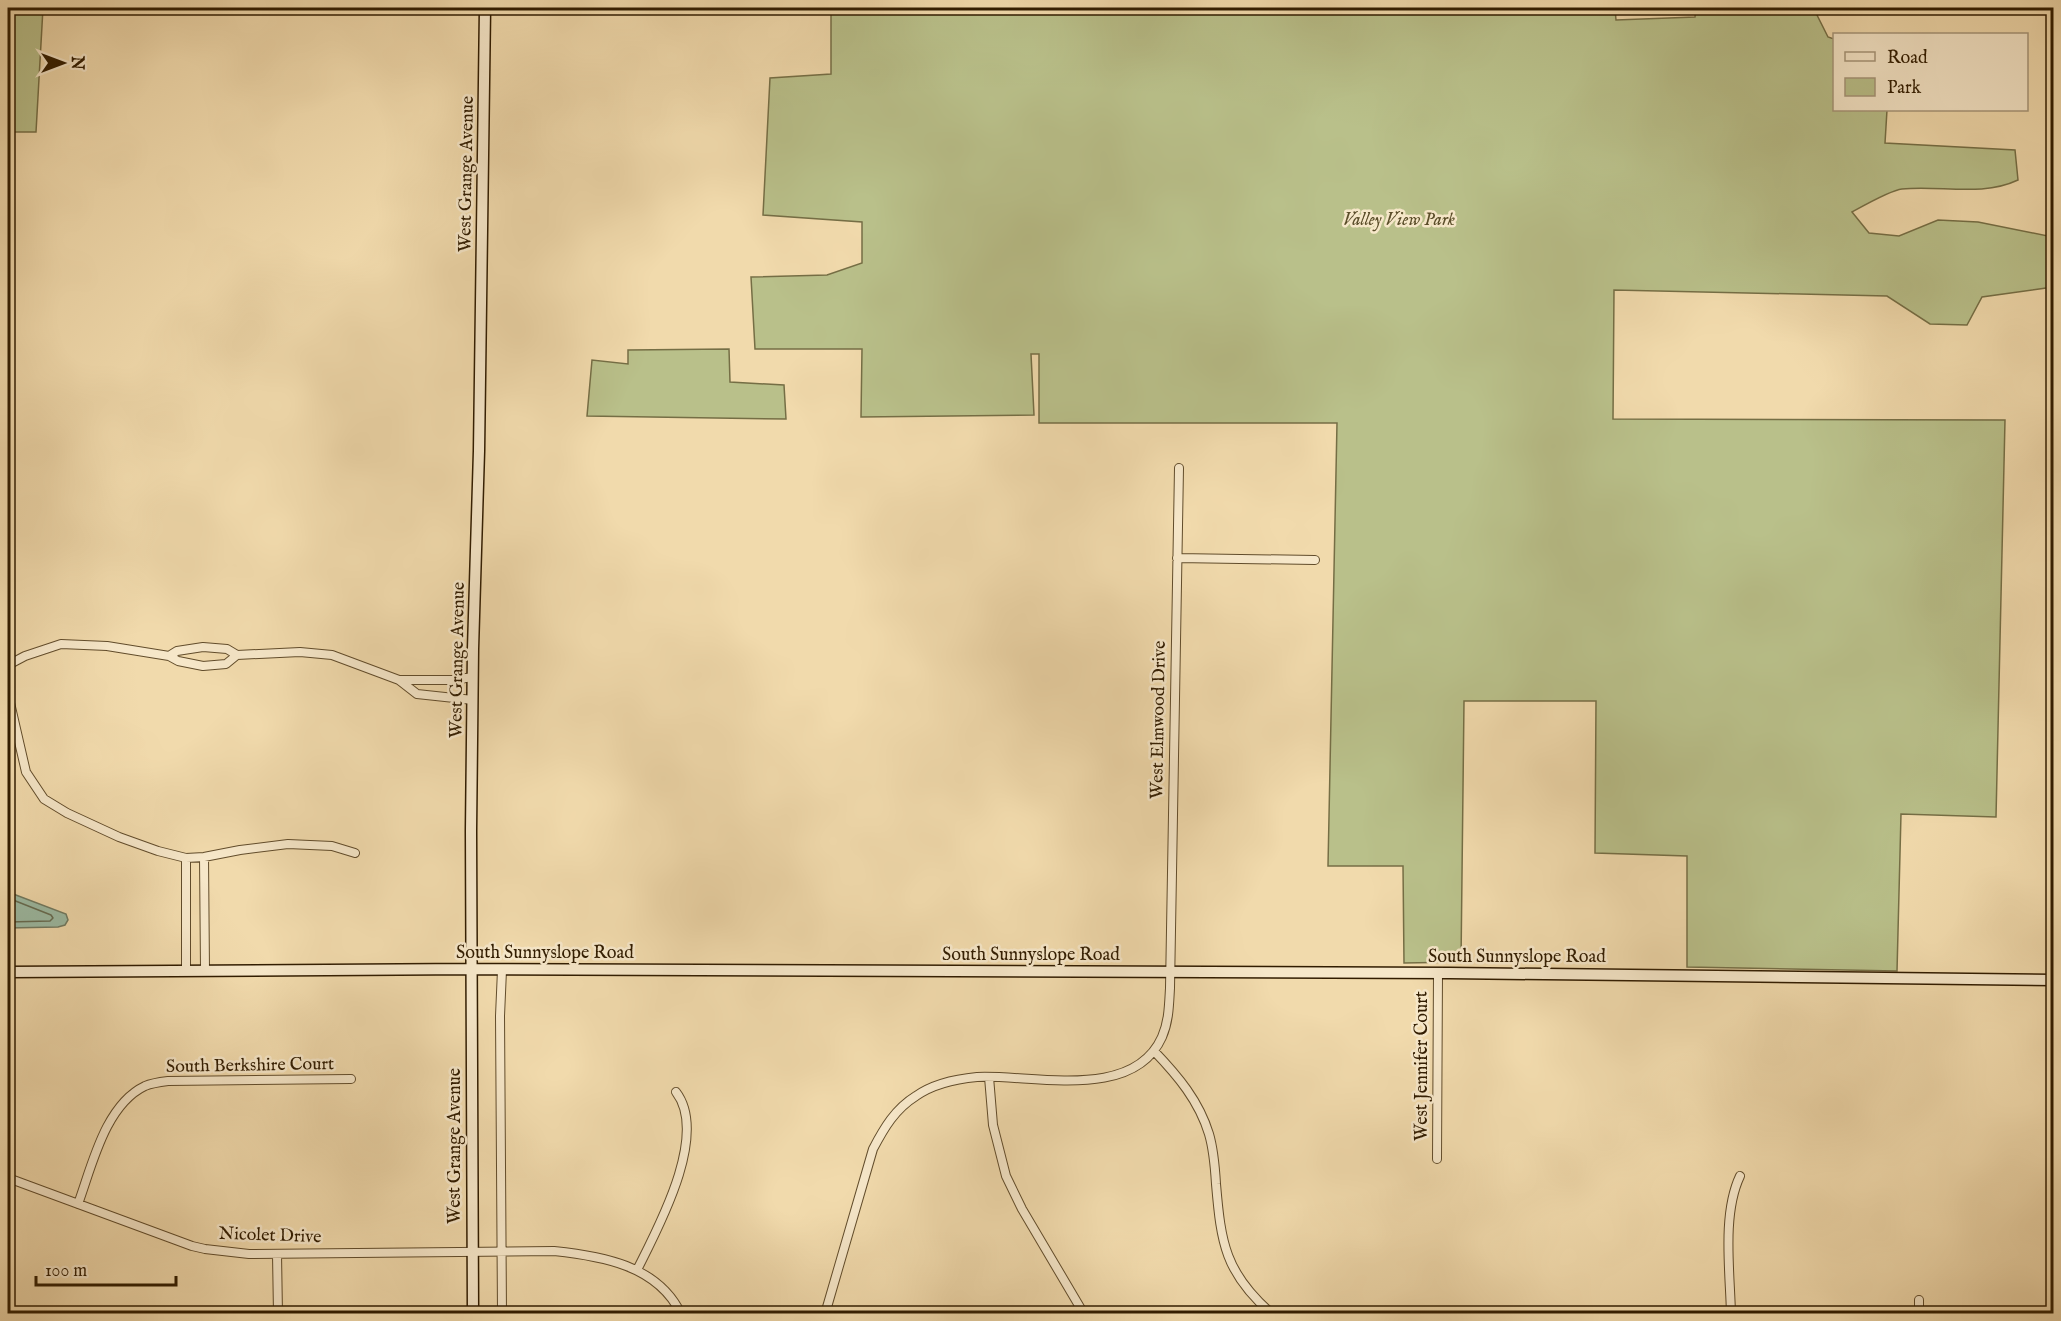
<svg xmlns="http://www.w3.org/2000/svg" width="2061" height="1321" font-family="'IM FELL English',serif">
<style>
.green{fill:#b9c08a;stroke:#756e45;stroke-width:1.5}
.water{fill:#9cbba4;stroke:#717b62;stroke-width:1.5}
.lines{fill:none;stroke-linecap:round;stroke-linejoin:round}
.shore{stroke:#666c52;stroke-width:1.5}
.street-casing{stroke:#614c2b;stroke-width:10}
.secondary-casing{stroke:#311c00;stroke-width:13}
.street{stroke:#f6e7c9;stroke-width:8}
.secondary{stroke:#f6e7c9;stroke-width:10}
.labels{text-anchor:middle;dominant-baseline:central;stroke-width:5;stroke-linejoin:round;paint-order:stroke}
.street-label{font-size:18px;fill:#311c00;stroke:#f6e7c9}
.park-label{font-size:18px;font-style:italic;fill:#5a4d29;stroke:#f6e7c9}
</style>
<rect width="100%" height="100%" fill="#f1daac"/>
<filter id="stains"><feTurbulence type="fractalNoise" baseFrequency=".00333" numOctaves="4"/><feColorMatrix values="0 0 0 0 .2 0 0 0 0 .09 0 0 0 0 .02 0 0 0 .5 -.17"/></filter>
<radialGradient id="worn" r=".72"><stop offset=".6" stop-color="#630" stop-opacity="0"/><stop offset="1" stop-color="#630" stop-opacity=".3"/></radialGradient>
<path class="green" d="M8,8H43L36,132H8Z
M831,8H1615L1616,20L1695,17L1696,8H1816V13L1828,37L1834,39V110H1887L1885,143L2015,150L2018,180C1982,197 1940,185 1902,189C1891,190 1863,206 1852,212L1869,233L1899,236L1938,220L1978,222L2053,237V287L1982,297L1967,325L1930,324L1887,296L1614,290L1613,419L2005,420L1996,817L1901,814L1897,971L1687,967V856L1595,853L1596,701H1464L1461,962L1404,963L1403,866H1328L1337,423H1039V354H1031L1034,415L861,417L862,349H755L751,277L827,275L862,263V222L763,215L770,78L831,74Z
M729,349L730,382L784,385L786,419L587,416L592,360L628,364V350Z"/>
<path class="water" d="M8,892L66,914L68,920L65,925L58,927L8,928Z"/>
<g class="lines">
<path class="shore" d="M8,898L51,915L53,918L50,921L8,922"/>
<defs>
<path id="street" d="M1177,558L1315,560
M169,656L177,651L203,647L227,649L237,655L300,652L332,655L399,680L417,694L473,700
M8,665L25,656L61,644L107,646L169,656L178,661L203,666L226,664L237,655
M400,680H452L473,677
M8,694L26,772L44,799L67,813L119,837L158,851L186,858L204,857L240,850L288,844L332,846L355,853
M204,857L205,971
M186,971V858
M1154,1051C1178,1076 1199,1101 1209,1134C1214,1151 1215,1167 1216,1184C1221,1243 1225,1273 1272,1314
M989,1077L993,1125L1006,1176L1022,1209L1084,1314
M1437,1159L1438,973
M8,1178L192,1246L205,1249L249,1254L554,1251C601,1256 658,1265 681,1314
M78,1204C92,1166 105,1105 145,1086C152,1083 160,1082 168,1081L351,1079
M277,1254L278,1314
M637,1270C658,1228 709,1135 676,1092
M502,1314L500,1016L502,970
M825,1314L873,1149C884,1128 895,1109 916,1096C933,1084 956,1079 977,1077C1032,1074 1133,1102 1162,1037C1169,1021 1169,1005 1170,988L1179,468
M1731,1314C1730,1271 1722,1214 1740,1176
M1919,1314V1300"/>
<path id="secondary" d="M8,972L472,969L1450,973L2054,980
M473,1314L471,831L473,649L479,451L485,8"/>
</defs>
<use href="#street" class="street-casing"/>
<use href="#secondary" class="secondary-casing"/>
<use href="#street" class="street"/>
<use href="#secondary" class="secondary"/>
</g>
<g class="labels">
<g class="street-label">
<text transform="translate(467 174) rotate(-89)">West Grange Avenue</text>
<text transform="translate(458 660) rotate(-89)">West Grange Avenue</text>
<text transform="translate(1159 720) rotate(-89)">West Elmwood Drive</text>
<text x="545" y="953">South Sunnyslope Road</text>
<text x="1031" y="955">South Sunnyslope Road</text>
<text x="1517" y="957">South Sunnyslope Road</text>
<text transform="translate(250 1066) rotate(-1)">South Berkshire Court</text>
<text transform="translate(1422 1066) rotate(-90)">West Jennifer Court</text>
<text transform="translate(455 1146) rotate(-90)">West Grange Avenue</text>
<text transform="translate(270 1236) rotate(2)">Nicolet Drive</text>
</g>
<g class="park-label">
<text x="1399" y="220">Valley View Park</text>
</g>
</g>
<rect width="2061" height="1321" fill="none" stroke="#f1daac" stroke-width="30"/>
<rect x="9" y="9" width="2043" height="1303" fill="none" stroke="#311c00" stroke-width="3"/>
<rect x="15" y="15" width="2031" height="1291" fill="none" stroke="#311c00" stroke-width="1.5"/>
<rect x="1833" y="33" width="195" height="78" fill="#f6e7c9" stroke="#a79679" stroke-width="1.5"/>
<rect x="1845" y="52" width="30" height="9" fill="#f6e7c9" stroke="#a79679" stroke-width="1.5"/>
<text x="1887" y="63" font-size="18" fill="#311c00">Road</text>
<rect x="1845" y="78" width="30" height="18" fill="#b9c08a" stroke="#a79679" stroke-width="1.5"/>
<text x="1887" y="93" font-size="18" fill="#311c00">Park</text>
<g transform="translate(63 63) rotate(90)" stroke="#f6e7c9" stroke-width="4.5" paint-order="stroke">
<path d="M0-4.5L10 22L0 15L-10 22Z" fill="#311c00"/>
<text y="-9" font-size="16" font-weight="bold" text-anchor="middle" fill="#311c00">N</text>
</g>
<path d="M36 1276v9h140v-9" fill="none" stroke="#311c00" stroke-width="3"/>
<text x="45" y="1276" font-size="18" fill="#311c00" stroke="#f6e7c9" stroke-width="4.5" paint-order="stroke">100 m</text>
<rect width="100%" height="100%" filter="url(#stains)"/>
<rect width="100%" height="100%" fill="url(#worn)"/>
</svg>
